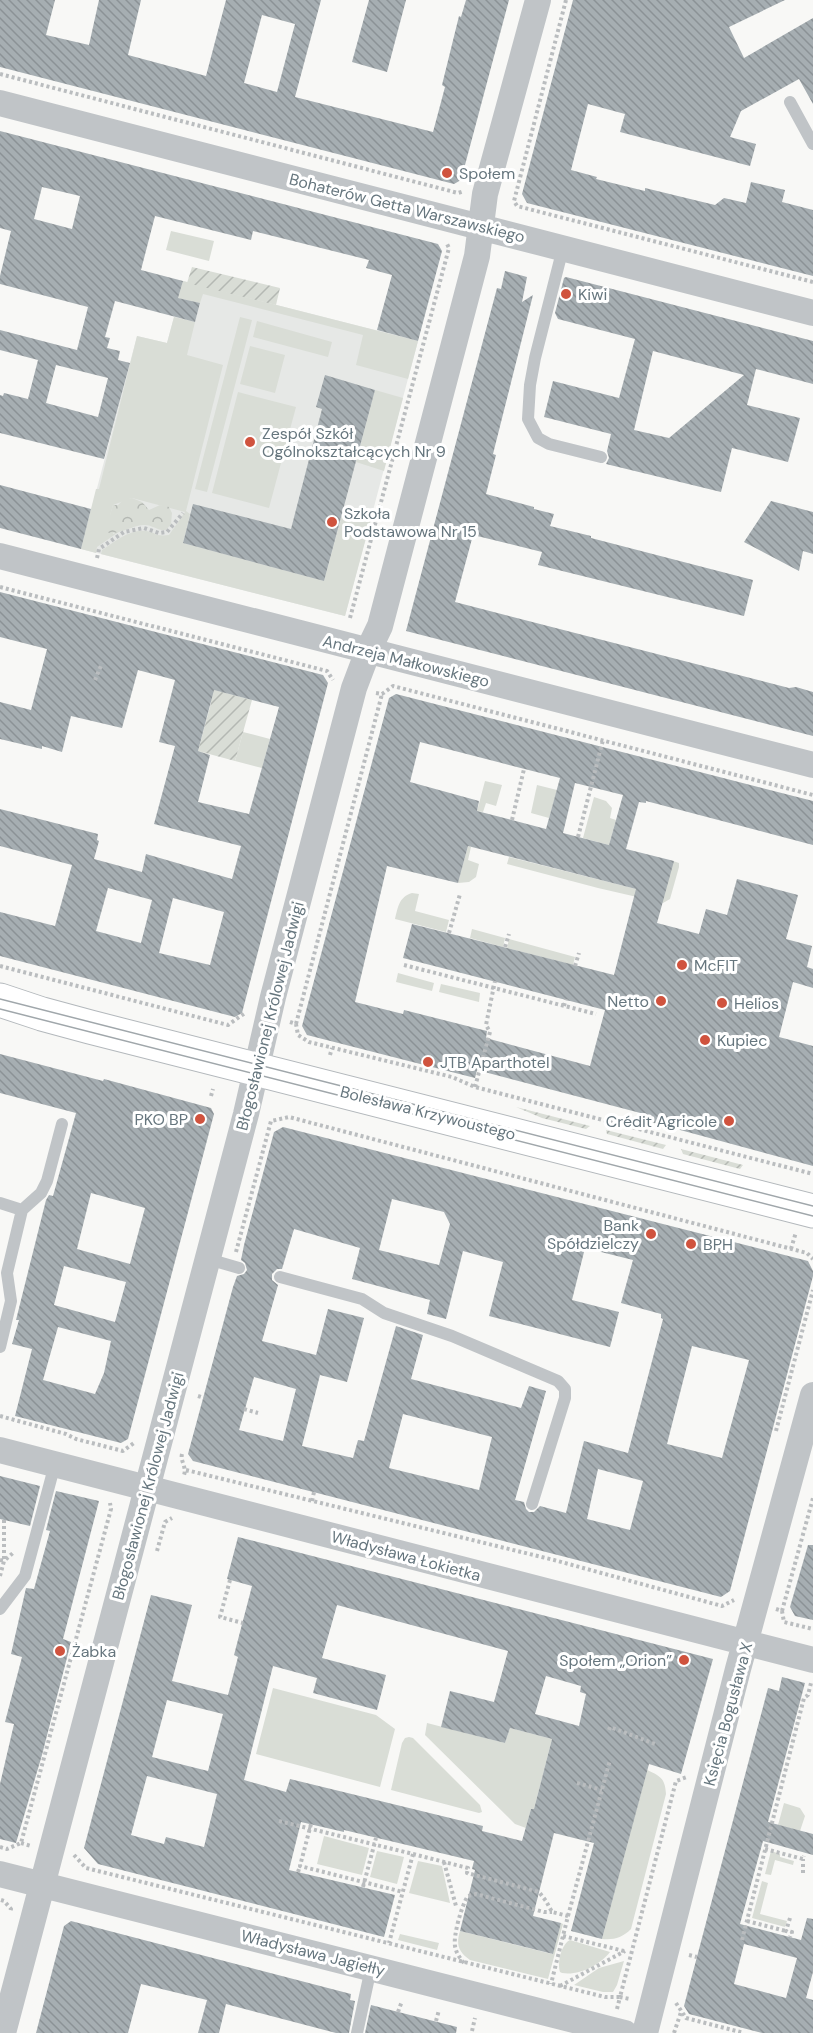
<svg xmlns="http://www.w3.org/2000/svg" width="813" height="2033" font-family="'DM Sans',sans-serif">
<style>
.built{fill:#e6e8e6}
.grass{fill:#d9ddd6}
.forest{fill:url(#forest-crowns)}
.garden{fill:url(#garden-furrows)}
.building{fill:url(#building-back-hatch);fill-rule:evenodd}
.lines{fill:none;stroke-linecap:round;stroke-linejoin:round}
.secondary-casing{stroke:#b3b8bc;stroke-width:35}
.path{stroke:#babdbf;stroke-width:4;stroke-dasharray:3 3;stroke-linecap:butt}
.lane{stroke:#c0c4c7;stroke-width:12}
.street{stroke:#c0c4c7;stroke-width:26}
.secondary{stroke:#fff;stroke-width:33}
.tram{stroke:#a0a7ab;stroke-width:1.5}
.poi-dot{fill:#d0533e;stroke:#fff;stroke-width:2}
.labels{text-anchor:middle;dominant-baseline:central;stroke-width:6;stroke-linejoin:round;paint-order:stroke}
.poi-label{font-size:16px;fill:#66767e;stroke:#fff;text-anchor:start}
.street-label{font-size:16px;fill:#66767e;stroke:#fff}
</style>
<defs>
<pattern id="forest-crowns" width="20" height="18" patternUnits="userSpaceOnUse" patternTransform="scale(1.5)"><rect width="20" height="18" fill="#d9ddd6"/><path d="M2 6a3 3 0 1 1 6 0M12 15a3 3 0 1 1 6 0" fill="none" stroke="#b4b8b3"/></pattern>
<pattern id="garden-furrows" width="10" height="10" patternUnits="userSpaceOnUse" patternTransform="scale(1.5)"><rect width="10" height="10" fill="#d9ddd6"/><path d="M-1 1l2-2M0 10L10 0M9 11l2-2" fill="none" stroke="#b4b8b3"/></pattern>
<pattern id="building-back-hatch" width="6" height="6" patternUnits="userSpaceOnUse" patternTransform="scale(1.5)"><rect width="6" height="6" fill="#a6aeb2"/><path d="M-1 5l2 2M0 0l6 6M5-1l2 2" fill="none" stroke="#8b9296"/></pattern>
</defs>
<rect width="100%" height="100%" fill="#f8f8f6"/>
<path class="built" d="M183,281L418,341L345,616L81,549L137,336L167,343L174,317L195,321L200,304L178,298Z"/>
<path class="grass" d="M171,231L214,241L209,261L166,250Z
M183,281L418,341L408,379L356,365L363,335L203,294L200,303L178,298Z
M174,317L195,322L187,355L223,365L186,511L190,514L183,543L324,581L344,508L372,516L345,616L101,554L102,550C115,542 129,529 146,531C156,532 155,537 169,535L185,512L132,498L113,505L110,516L113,534L123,529L97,547L96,553L81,549L96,489H99L137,336L167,343Z
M240,317L252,320L207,492L195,489Z
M257,321L332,342L328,357L253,337Z
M250,346L285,355L275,393L240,384Z
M375,390L403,398L384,471L356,462Z
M238,392L296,407L269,508L212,493Z
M243,732L270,739L262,768L235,761Z
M485,781L502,785L496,806L486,803L483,812L477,811Z
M537,785L557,790L549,818L531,813Z
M594,797L606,801L612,808L610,818L616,820L609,845L583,838Z
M468,846L471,847L468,860L479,864L476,877L469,882L458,883Z
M509,857L664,896L673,861L679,863V867L670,899L663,903L598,888L507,864Z
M412,893L419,894L415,911L449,920L446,932L395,919C398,907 399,897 412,893Z
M472,929L505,938L503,947L470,938Z
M509,939L575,957L573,965L507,948Z
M398,973L434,983L432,991L396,982Z
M441,984L480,993L479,1002L439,992Z
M273,1688L376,1715L395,1729L380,1787L256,1754Z
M427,1723L505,1743L510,1728L552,1739L534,1809H531L526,1828L515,1824L425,1735Z
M409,1737L413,1738L480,1805L482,1812L479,1813L391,1790L402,1743L405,1738Z
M647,1770C661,1776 665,1779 666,1794L631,1929C622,1938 614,1940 602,1939Z
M784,1803L800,1808L805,1816L800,1831L778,1825Z
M324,1836L369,1848L362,1875L317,1864Z
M377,1851L404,1857L397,1884L370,1877Z
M771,1851L780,1854V1857L794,1861L793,1865L775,1860L771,1875L765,1874Z
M418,1861L442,1866L450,1903L409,1893Z
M762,1881L768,1883L760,1914L787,1921L785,1927L752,1918Z
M561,1923L563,1924L548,1979L470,1960C458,1952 456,1944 460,1931L552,1954Z
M400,1934L439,1943L437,1950L398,1940Z
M570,1940L610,1952C600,1965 579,1976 562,1973L560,1972C557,1964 561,1944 570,1940Z
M624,1961L617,1985L613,1992H603L574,1985L599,1968Z"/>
<path class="forest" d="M132,498L142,502L149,510L160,505L169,507L172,513L171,524L166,530C157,531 152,524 143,525C131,526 117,536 106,532L104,521L110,515L113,505H118L123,500Z"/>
<path class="garden" d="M192,267L280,288L276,305L187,283Z
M207,688L252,700L235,761L198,751L211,703Z
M516,1107L590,1126L586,1129L542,1118Z
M606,1130L666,1145L663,1149L607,1134Z
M681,1149L743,1165L740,1169L683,1154Z"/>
<path class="building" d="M0,0H55L46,35L89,45L99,0H141L128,55L206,76L226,0H321L295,97L433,132L445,87L442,85L459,16L461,17L466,0H509L461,180L454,184L0,67ZM262,15L295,24L277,92L244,83Z
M369,0H406L387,72L352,62Z
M573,0H785L729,27L744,58L813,18V104L799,79L741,111L730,137L756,144L750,166L620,132L625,114L588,104L571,170L597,177L596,179L645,191V188L715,205L724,198L746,203L751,182L785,190L782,202L813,210V276L527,203L522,194Z
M0,131L438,244L442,251L418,341L377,330L392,275L366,268L369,260L253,231L251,240L155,216L141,270L183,281L178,298L200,303L195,322L115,301L105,337L110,338L107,348L120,351L118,360L130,363L104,459L0,433V395L3,396L4,393L28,399L38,360L0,350V330L77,350L88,307L0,284V276L11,231L0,228ZM42,187L80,196L72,229L34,219ZM56,365L108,378L98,417L46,403Z
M505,271L527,277L522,302L533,295L493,454L496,455L486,494L534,507V509L554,514L550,526L591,536V538L753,580L744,616L538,565L542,552L473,535L455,602L789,688L796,687L813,692V736L406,631L497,288L501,289Z
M566,277L813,341V384L756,369L747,405L800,418L788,462L732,448L721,492L606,464L609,458L607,451L611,434L544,417L553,381L619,398L635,339L558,319L555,313L564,278ZM653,351L744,375L669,438L634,430Z
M325,375L375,390L324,581L183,543L193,504L291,529L322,409L316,407Z
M0,485L91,509L81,549L0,528Z
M771,501L813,512V554L803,551L799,571L744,542Z
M0,592L323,675L328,683L242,1013L235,1017L0,956V912L55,926L72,865L0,846V809L98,834L97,840L99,841L94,859L142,872L146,854L232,879L241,846L154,824L175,746L159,742L175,680L138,670L122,728L71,716L62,752L42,746V749L0,739V702L31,710L47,649L0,637ZM214,690L279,707L249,814L198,802L210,755L198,751ZM108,888L152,900L141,943L96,931ZM173,898L224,912L210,965L159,953Z
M396,694L813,801V845L646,801V803L639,802L626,849L674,861L657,923L699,934L706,909L727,915L737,879L798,895L786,939L812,946L807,967L813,969V988L793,982L779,1037L813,1046V1166L647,1121L648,1115L477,1070L475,1078L307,1035L302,1026L389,698ZM420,742L560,778L546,829L477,811L479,801L410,782ZM575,783L623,795L609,845L563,833ZM468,846L636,889L614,975L412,924L403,958L605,1010L590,1066L486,1038L487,1031L404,1010L403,1014L355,1002L387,866L458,883Z
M0,1054L103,1081L104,1079L211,1108L214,1114L128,1439L121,1443L15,1416L32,1349L12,1344L19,1320H16L46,1200L49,1195L53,1196L76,1113L0,1093ZM91,1193L145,1208L130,1264L77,1249ZM64,1266L126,1282L115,1322L54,1305ZM58,1327L111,1341L104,1373L95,1394L43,1380Z
M283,1127L808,1261L813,1271V1276L730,1591L721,1597L193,1461L188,1454L233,1287L237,1276L244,1274L247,1270L245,1263L241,1260L244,1245L274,1132ZM392,1199L444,1212L450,1224L439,1265L379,1250ZM294,1229L360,1248L352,1279L430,1300L427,1314L446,1319L463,1251L503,1262L489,1316L610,1347L619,1312L572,1300L585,1248L633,1260L621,1303L661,1314V1318L663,1319L628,1453L584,1441L566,1513L540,1506L534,1512H529L526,1509L524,1502L515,1500L546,1391L529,1386L521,1408L411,1379L423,1335L396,1326L364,1441L358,1440L353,1458L302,1446L320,1375L347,1382L364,1318L328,1309L316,1355L262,1341L278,1285L272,1280V1274L277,1269H282ZM692,1346L749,1360L722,1458L667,1444ZM254,1377L296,1389L283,1441L239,1430ZM403,1414L492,1437L479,1490L389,1468ZM598,1469L643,1481L630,1530L587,1519Z
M0,1476L40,1486L30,1526L0,1519Z
M56,1491L99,1501L63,1639L71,1642L42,1755L16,1843L0,1839V1784L14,1724L5,1722L22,1657L11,1654L26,1588L34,1589L50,1531L46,1530Z
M238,1537L713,1659L681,1774L649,1764L602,1939L571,1931L594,1843L554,1833L533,1916L561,1923L553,1954L460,1931L475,1870L472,1869L474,1861L344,1830V1832L301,1822L289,1870L395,1895L384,1937L98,1864L84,1848L151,1595L192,1605L172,1681L228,1695L238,1657L234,1655L252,1586L227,1579ZM337,1605L508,1651L494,1702L450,1691L441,1727L505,1743L510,1728L552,1739L534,1809H531L522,1841L482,1831L483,1826L290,1779L286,1792L244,1780L273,1666L317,1678L313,1693L377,1710L386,1675L322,1658ZM546,1676L581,1686L580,1692L586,1694L579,1726L535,1714ZM167,1700L223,1714L208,1771L152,1757ZM147,1776L217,1794L204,1847L166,1837L164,1844L131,1835Z
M808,1545H813V1620L795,1616L790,1607Z
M782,1677L805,1683L768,1822L813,1834V1855L763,1841L740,1924L801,1940L807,1918L813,1919V1972L806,1998L813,2000V2033H762L689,2014L684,2006L768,1688L779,1691ZM744,1944L797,1958L786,1998L734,1984Z
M71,1921L351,1994L350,2000L355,2001L349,2033H336L226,2004L219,2033H198L207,2000L141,1984L128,2033H36L64,1926Z
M371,2005L457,2027L456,2033H365Z"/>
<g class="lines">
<defs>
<path id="secondary" d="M0,1000L42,1014L90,1027L813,1211"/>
</defs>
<use href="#secondary" class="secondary-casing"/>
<path class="path" d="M566,0L514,201L517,206L813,282
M0,74L458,193L464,191
M97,558L99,549L124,532L144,528L159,533L167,532L183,513
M0,587L327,671L333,680
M350,618L449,248L446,242
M95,680L102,663
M376,693L382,694L393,686L813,795
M512,820L524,769
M578,837L603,740
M449,933L460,894
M505,947L509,934
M404,965L596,1014
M0,966L228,1025L245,1013
M575,966L579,953
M564,1006L566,999
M290,1022L296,1024L298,1035L309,1042L452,1077L475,1087L813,1174
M296,1024L382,694
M330,1055L332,1048
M475,1087L490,1032L486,1025L495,981
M211,1096L213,1089
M791,1249L796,1232
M236,1252L271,1121L289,1117L807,1253L813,1259
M198,1396L204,1398
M244,1409L258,1413
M0,1416L66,1434L76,1439L123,1451L134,1443
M776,1431L813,1290
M182,1454C180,1461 187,1467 184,1475
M186,1470L554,1560L722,1606L734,1600
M312,1501L314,1492
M157,1551L165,1522L172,1518
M0,1560L4,1561V1520
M0,1576L4,1561L13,1553
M230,1580L220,1617L243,1623
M776,1609L782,1611L784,1622L813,1629
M782,1611L813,1498
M609,1730L610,1727L655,1744
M577,1783L602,1790
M279,1821L413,1854L389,1943
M311,1824L300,1866L403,1892
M21,1843L31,1846
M0,1847L7,1849L21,1843L111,1509L110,1503
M765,1849L803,1859L804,1856
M413,1854L468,1868L467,1873L539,1892L546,1901L552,1912L568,1916L551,1984
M74,1855L86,1868L605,1997H620L676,1781L687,1777
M444,1862L456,1906
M298,1872L300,1866
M803,1873V1859
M363,1887L376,1838
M1,1900L4,1901L11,1909L10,1912
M568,1916L610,1760
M790,1918L786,1931L792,1932L790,1937
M747,1921L786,1931
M563,1936L624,1951
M742,1940L804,1698L808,1695L811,1683
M689,1955L697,1957
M464,1963C460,1958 456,1953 455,1946C453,1936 462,1904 468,1896L476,1894L544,1912H552
M560,1986L625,1951
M676,2003L686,2018L744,2033
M617,2009L620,1997L630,1999
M398,2012L402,2001
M436,2021L439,2010
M472,2031L475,2018
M674,2033L681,2012"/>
<path class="lane" d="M790,102L813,144
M563,248L535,358L530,385L528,419L538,438L549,444L601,457
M0,1203L22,1210
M208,1259L239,1268
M280,1277L362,1299L384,1313L452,1336L558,1381L565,1389V1398L532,1504
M0,1347L11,1301L7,1273L22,1210L41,1193L47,1181L62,1124
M0,1609L25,1576L55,1464
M357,2033L371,1968"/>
<path class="street" d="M0,103L813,313
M0,556L813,765
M0,1450L813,1660
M0,1874L625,2033
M3,2033L246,1114L273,997L354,688L368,651L380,626L477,256L485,194L538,0
M645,2033L738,1669L813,1395"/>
<use href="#secondary" class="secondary"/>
<path class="tram" d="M0,999L813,1206
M0,1009L813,1216"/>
</g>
<g class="poi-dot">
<circle cx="447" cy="173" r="6"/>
<circle cx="566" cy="294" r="6"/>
<circle cx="250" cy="442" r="6"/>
<circle cx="332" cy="522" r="6"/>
<circle cx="682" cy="965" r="6"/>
<circle cx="661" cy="1001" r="6"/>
<circle cx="722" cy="1003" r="6"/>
<circle cx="705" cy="1040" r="6"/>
<circle cx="428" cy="1062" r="6"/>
<circle cx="200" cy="1119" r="6"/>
<circle cx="729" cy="1121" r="6"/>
<circle cx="651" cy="1234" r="6"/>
<circle cx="691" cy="1244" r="6"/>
<circle cx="60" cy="1651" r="6"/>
<circle cx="684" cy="1660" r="6"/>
</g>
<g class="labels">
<g class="poi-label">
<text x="459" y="173">Społem</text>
<text x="578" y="294">Kiwi</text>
<text x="262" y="433">Zespół Szkół<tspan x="262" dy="18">Ogólnokształcących Nr 9</tspan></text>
<text x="344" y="513">Szkoła<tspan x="344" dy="18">Podstawowa Nr 15</tspan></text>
<text x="694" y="965">McFIT</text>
<text x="649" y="1001" text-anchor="end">Netto</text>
<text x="734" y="1003">Helios</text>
<text x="717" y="1040">Kupiec</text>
<text x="440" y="1062">JTB Aparthotel</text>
<text x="188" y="1119" text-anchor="end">PKO BP</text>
<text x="717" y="1121" text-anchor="end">Crédit Agricole</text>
<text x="639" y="1225" text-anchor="end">Bank<tspan x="639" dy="18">Spółdzielczy</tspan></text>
<text x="703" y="1244">BPH</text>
<text x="72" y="1651">Żabka</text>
<text x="672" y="1660" text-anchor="end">Społem „Orion”</text>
</g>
<g class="street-label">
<text transform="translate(407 208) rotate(14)">Bohaterów Getta Warszawskiego</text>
<text transform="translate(406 661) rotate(14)">Andrzeja Małkowskiego</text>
<text transform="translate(270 1016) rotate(-76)">Błogosławionej Królowej Jadwigi</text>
<text transform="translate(428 1113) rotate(14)">Bolesława Krzywoustego</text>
<text transform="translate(148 1486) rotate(-75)">Błogosławionej Królowej Jadwigi</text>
<text transform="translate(406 1556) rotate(15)">Władysława Łokietka</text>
<text transform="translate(728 1714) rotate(-75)">Księcia Bogusława X</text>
<text transform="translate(313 1953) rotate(14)">Władysława Jagiełły</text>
</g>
</g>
</svg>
